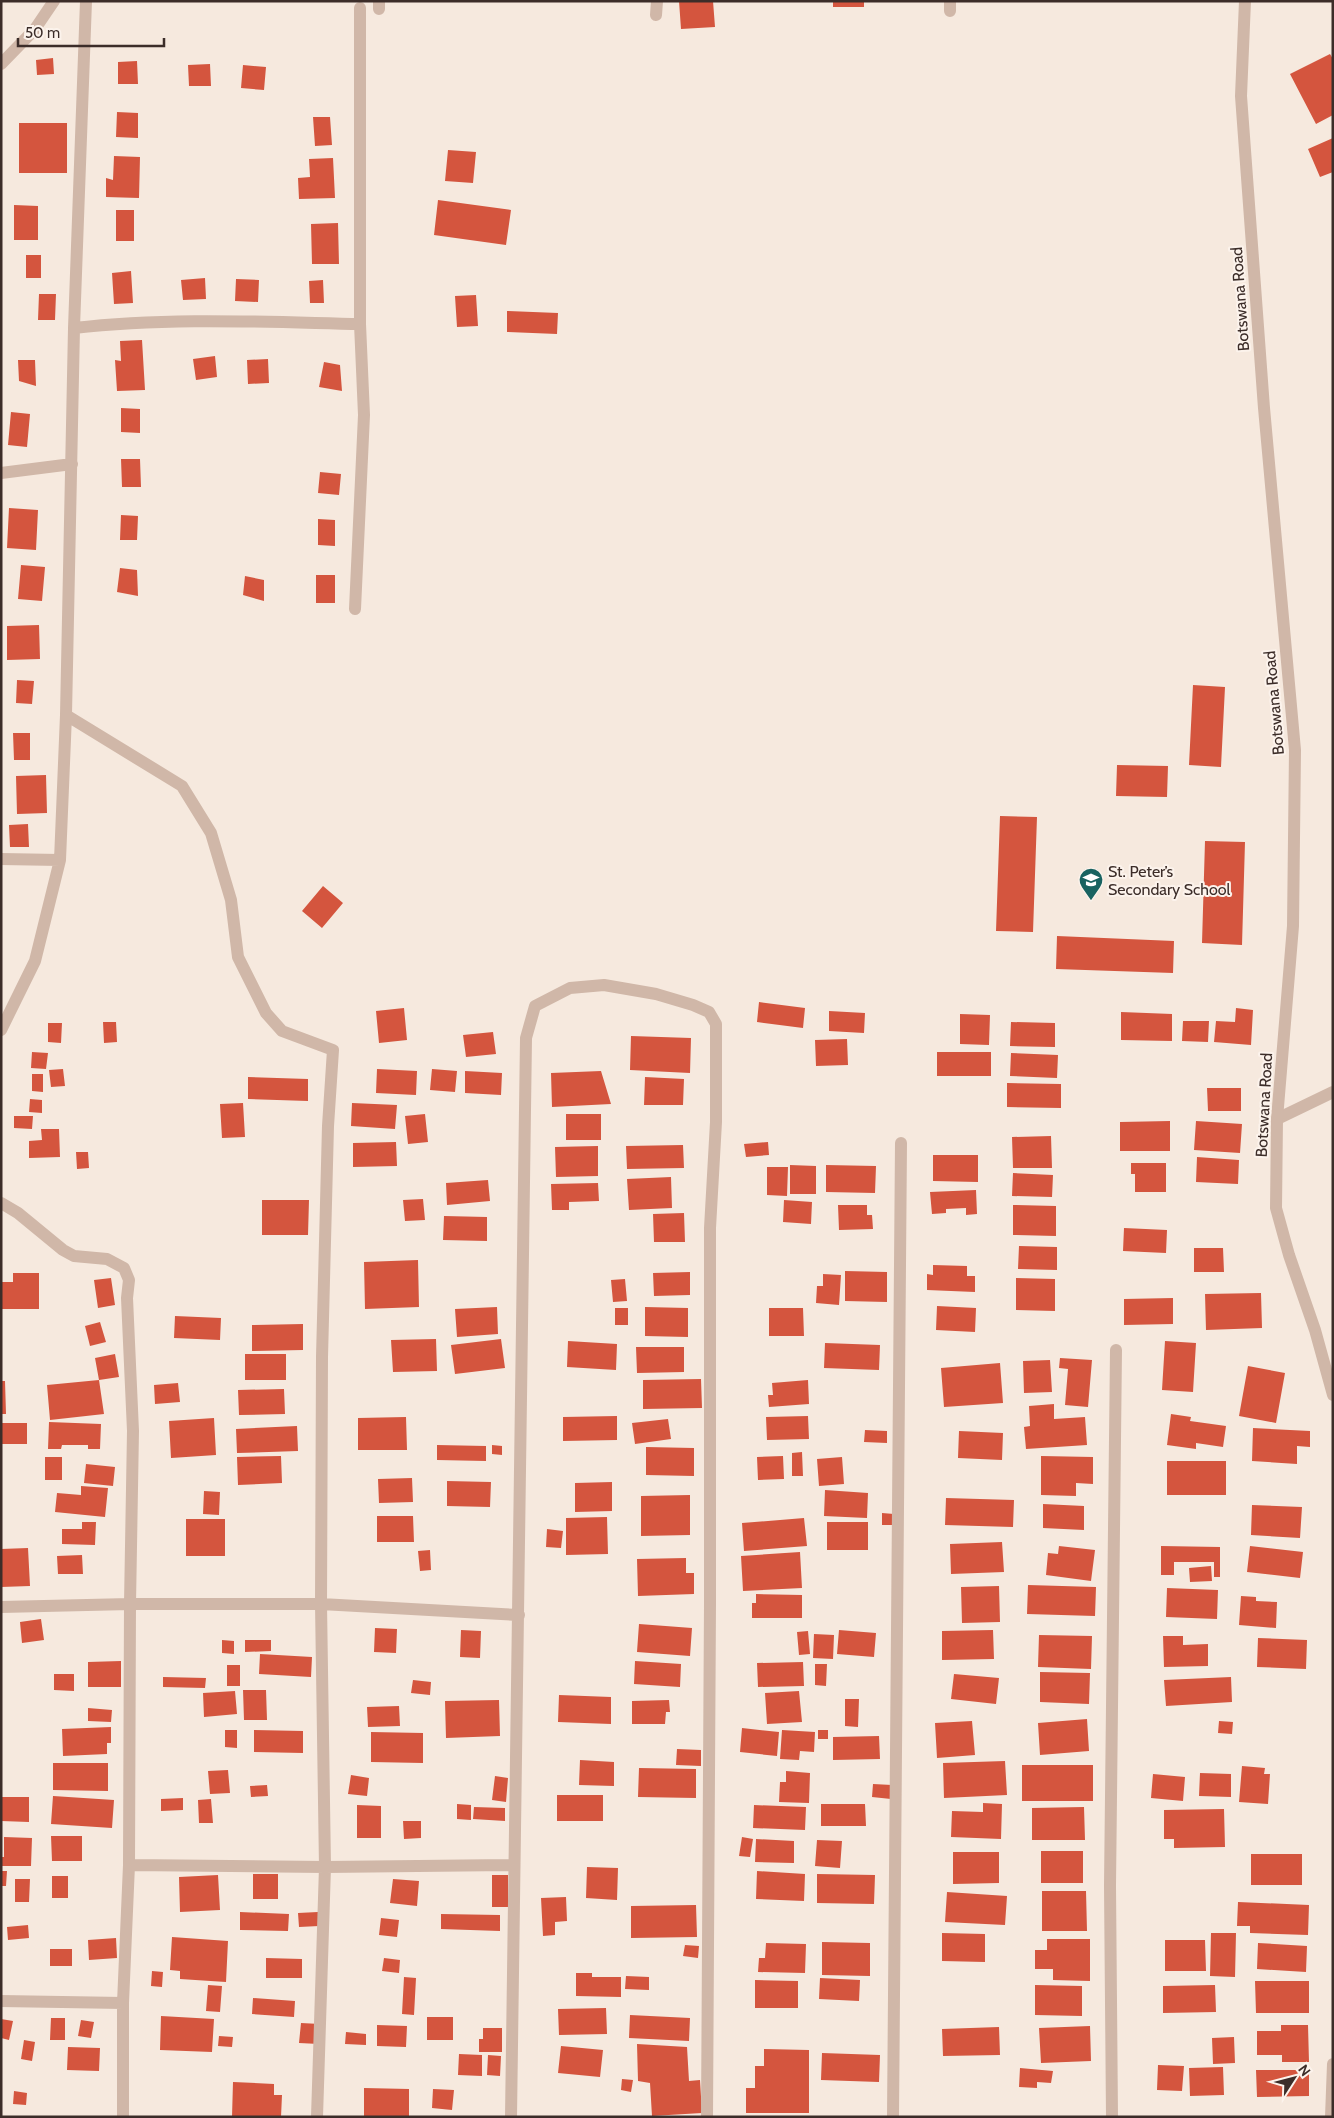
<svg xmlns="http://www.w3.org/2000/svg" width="1334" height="2118" font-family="Cabin,sans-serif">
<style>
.building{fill:#d4553e}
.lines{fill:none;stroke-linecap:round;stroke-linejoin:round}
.minor{stroke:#d0b7a8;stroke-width:12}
.tertiary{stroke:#d0b7a8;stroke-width:12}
.labels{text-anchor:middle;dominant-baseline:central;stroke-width:4;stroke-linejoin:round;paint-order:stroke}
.street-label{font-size:16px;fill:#3c2d29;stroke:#fcf3ec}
.poi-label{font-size:16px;fill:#3c2d29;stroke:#fcf3ec;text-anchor:start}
</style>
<rect width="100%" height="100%" fill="#f6e9de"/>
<path class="building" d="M679,1H713L715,27L681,29Z
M833,1H864V7H833Z
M1330,54L1333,59V115L1316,124L1290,74Z
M53,58L54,74L37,75L36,60Z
M137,61L138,84H118V62Z
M210,64L211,86H189L188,65Z
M243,65L266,67L264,90L241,88Z
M117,112L138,113V138L116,137Z
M313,117H330L332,145L315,146Z
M19,123H67V173H19Z
M1333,138V172L1320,177L1308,149Z
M448,150L476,152L473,183L445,181Z
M114,156L140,157L139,198L106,197V178L113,180Z
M333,158L335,198L299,199L298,178L310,177L309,159Z
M438,200L511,210L506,245L434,235Z
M14,205L38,206V240H14Z
M116,210H134V241H116Z
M338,223L339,264H312L311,224Z
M26,255H41V278H26Z
M131,271L133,303L114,304L112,273Z
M205,278L206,299L183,300L181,280Z
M236,279L259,280L258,302L235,301Z
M323,280L324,303H310L309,281Z
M39,294H56L55,320H38Z
M476,295L478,326L457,327L455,296Z
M507,311L558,313L557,334L507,332Z
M142,340L145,390L117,391L115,360L121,361L120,341Z
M215,356L217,377L196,380L193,359Z
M268,359L269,383L248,384L247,360Z
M18,360H35L36,386L19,381Z
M324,362L340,365L342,391L319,387Z
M121,408L140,409V433L121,432Z
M11,412L30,414L27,447L8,445Z
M121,459H140L141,487H122Z
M320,472L341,474L339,495L318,493Z
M9,508L38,510L36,550L7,548Z
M121,515L138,516L137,540H120Z
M318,519L335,520V546L318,545Z
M21,565L45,567L42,601L18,599Z
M120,568L137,570L138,596L117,592Z
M316,575H335V603H316Z
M245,576L264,580V601L243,595Z
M39,625L40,659L7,660V626Z
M17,680L34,681L32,704L16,703Z
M1193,685L1225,687L1221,767L1189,765Z
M13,733H30V760H14Z
M1117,765L1168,766L1167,797L1116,796Z
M46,775L47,813L17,814L16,776Z
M1000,816L1037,817L1033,932L996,931Z
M28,824L29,847H10L9,825Z
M1205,841L1245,842L1242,945L1202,943Z
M323,886L343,903L322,928L302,911Z
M1057,936L1174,941L1173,973L1056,969Z
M759,1002L805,1008L803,1028L757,1022Z
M404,1008L407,1040L379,1043L376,1011Z
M1236,1008L1253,1010L1251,1045L1214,1042L1216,1021L1235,1022Z
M829,1011L865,1013L864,1033L829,1031Z
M1121,1012L1172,1014V1041L1121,1040Z
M960,1014L990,1015L989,1045L960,1044Z
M1183,1021H1209L1208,1042L1182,1041Z
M103,1022H116L117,1042L104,1043Z
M1011,1022L1055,1023V1047L1010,1046Z
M48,1023H62L61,1043L48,1042Z
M493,1032L496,1054L466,1057L463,1035Z
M631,1036L691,1038L690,1073L630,1070Z
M847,1039L848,1065L816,1066L815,1040Z
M32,1052L48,1053L46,1069L31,1068Z
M937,1052H991V1076H937Z
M1011,1053L1058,1055L1057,1078L1010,1076Z
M63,1069L65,1086L51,1087L49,1070Z
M377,1069L417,1071L416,1095L376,1093Z
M432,1069L457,1071L455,1092L430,1090Z
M465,1071L502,1073L501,1095L465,1093Z
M601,1071L611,1104L552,1107L551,1073Z
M32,1074H43V1092L32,1091Z
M248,1077L308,1079V1101L248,1099Z
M645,1077L684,1079L683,1105H644Z
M1007,1083L1061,1084V1108L1007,1107Z
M1207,1088H1241V1111H1208Z
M30,1099L42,1100V1113L29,1112Z
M243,1103L245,1137L222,1138L220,1104Z
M352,1103L397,1105L395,1129L351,1126Z
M425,1114L428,1142L408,1144L405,1116Z
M566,1114H601V1140H566Z
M14,1116H33L32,1129L14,1128Z
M1170,1121V1151H1120V1122Z
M1196,1121L1242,1124L1240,1153L1194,1150Z
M41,1129H59L60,1157L29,1158V1141L42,1140Z
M1051,1136L1052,1168H1013L1012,1137Z
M396,1142L397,1166L353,1167V1143Z
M768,1142L769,1155L746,1157L744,1144Z
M683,1145L684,1168L627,1169L626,1146Z
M598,1146V1176L556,1177L555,1147Z
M76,1152H88L89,1168L77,1169Z
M933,1155H978V1182L933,1181Z
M1197,1157L1239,1160L1238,1184L1196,1182Z
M1131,1163H1166V1192H1135V1174H1131Z
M790,1165L816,1166V1194H790Z
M826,1165L876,1166L875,1193L826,1192Z
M767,1167H788L787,1196L767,1195Z
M1013,1173L1053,1175L1052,1197L1012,1196Z
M671,1177L672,1208L629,1210L627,1179Z
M488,1180L490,1201L447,1205L446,1183Z
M598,1183L599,1201L569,1202V1210H552L551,1184Z
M976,1190L977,1214L966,1215V1208L946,1209V1213L932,1214L930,1192Z
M423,1199L425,1220L405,1221L403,1200Z
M262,1200H309L308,1235H262Z
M784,1200L812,1202L811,1224L783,1222Z
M838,1205H867V1215H872L873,1229L839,1230Z
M1013,1205L1056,1206V1236L1013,1235Z
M684,1213L685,1242H654L653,1214Z
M444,1216L487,1217V1241L443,1240Z
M1124,1228L1167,1230L1166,1253L1123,1251Z
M1019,1246L1057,1247V1270L1018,1269Z
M1194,1248H1223L1224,1272H1194Z
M418,1260L419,1307L365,1309L364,1262Z
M933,1265L967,1266V1276H975V1292L927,1290V1274L933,1275Z
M845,1271L887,1272V1302L845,1301Z
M690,1272V1295L654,1296L653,1273Z
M13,1273H39V1309H1V1282H13Z
M823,1274L841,1275L839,1305L816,1303L817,1286H823Z
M111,1278L115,1305L98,1308L94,1280Z
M1016,1278L1055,1279V1311L1016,1310Z
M625,1279L627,1301L613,1302L611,1280Z
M1261,1293L1262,1328L1206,1330L1205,1294Z
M1173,1298V1324L1124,1325V1299Z
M937,1306L976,1308L975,1332L936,1330Z
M497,1307L498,1334L457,1337L455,1309Z
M645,1307L688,1308V1337L645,1336Z
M615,1308H628V1325H615Z
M769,1308H803L804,1336H769Z
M175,1316L221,1318L220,1340L174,1338Z
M100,1322L106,1342L90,1346L85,1326Z
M303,1324V1350L252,1351V1325Z
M436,1339L437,1371L393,1372L391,1340Z
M501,1339L505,1368L455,1374L451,1345Z
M568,1341L617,1344L616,1370L567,1367Z
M1165,1341L1196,1343L1193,1392L1162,1390Z
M825,1343L880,1345L879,1370L824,1368Z
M636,1347H684V1372L637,1373Z
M115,1354L119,1377L99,1380L95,1358Z
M245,1354H286V1380H245Z
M1060,1358L1092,1360L1088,1407L1065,1405L1068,1369L1059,1368Z
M1050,1360L1052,1392L1024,1393L1023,1361Z
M1000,1363L1003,1403L944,1407L941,1368Z
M1248,1366L1285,1373L1276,1423L1239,1416Z
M701,1379L702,1408L643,1409V1380Z
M99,1380L104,1414L50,1420L47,1385Z
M808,1380L809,1404L769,1407L768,1395H773L772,1383Z
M1,1381H5L6,1414H1Z
M178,1383L180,1402L155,1404L154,1385Z
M284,1389L285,1414L239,1415L238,1390Z
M1054,1404V1419L1085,1417L1087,1445L1026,1449L1024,1427L1030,1426L1029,1406Z
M1171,1414L1191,1417L1190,1421L1226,1426L1223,1447L1196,1443V1449L1167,1445Z
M617,1416V1440L563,1441V1417Z
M808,1416L809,1439L767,1440L766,1417Z
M406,1417L407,1450H358V1418Z
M214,1418L216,1455L171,1458L169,1421Z
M668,1419L671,1439L635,1444L632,1423Z
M49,1422L101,1424L100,1449H88V1445H62L61,1449H48Z
M1,1423H27V1444H1Z
M297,1426L298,1451L237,1453L236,1429Z
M1253,1428L1310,1431V1447L1297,1446V1464L1252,1461Z
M865,1430L887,1431V1443L864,1442Z
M959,1431L1003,1433L1002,1460L958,1458Z
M437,1445L486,1446V1461L437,1460Z
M492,1445L502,1446V1455L492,1454Z
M646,1447L694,1448V1476L646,1475Z
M802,1452L803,1476H792V1453Z
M281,1456L282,1483L238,1485L237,1457Z
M783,1456L784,1479L758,1480L757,1457Z
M1041,1456L1093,1457V1484L1076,1483V1496L1041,1495Z
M45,1457H62V1480H45Z
M842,1457L844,1484L819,1486L817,1459Z
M1167,1461H1226V1495H1167Z
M86,1464L115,1467L113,1486L84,1483Z
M412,1478L413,1502L379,1503L378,1479Z
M447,1481L491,1482L490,1507L447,1506Z
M612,1482V1511L575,1512V1483Z
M81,1486L108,1488L105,1517L55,1512L57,1493L81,1495Z
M825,1490L868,1493L867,1518L824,1516Z
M204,1491L220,1492L219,1515L203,1514Z
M690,1495V1535L641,1536V1496Z
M946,1498L1014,1500L1013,1527L945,1525Z
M1043,1504L1084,1506V1530L1043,1528Z
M1252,1505L1302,1507L1300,1538L1251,1535Z
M882,1513L894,1514V1525H882Z
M377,1516H413L414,1542H377Z
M607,1517L608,1554L566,1555V1518Z
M804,1518L807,1546L744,1551L742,1523Z
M186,1519H225V1556H186Z
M82,1522H96L95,1545L62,1544V1529H82Z
M827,1522H868V1550H827Z
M547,1529L563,1531L561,1548L546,1547Z
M1002,1542L1004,1572L951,1574L950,1544Z
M1059,1546L1095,1550L1091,1581L1046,1575L1048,1553L1058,1554Z
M1161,1546L1220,1547V1577H1214V1562H1174V1575H1161Z
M1250,1546L1303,1552L1300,1578L1247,1572Z
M28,1548L30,1586L1,1587V1549Z
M430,1550L431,1570L420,1571L418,1551Z
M800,1552L802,1588L743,1591L741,1556Z
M82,1555L83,1574H58L57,1556Z
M686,1558V1573H694V1594L638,1596L637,1559Z
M1211,1566L1212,1581L1190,1582L1189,1568Z
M1028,1585L1096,1587L1095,1616L1027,1614Z
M999,1586L1000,1622L962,1623L961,1587Z
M1167,1588L1218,1590L1217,1619L1166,1617Z
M756,1594L802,1595V1618H752V1603H756Z
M1241,1596L1256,1597V1601L1277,1602L1276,1628L1239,1625Z
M41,1619L44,1640L22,1643L20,1622Z
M639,1624L692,1628L690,1656L637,1652Z
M375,1628L397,1629L396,1653L374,1652Z
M461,1630L481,1631L480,1658L460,1657Z
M839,1630L876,1633L874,1657L837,1654Z
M993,1630L994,1659L942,1660V1631Z
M808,1631L810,1654L799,1655L797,1632Z
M814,1634L834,1635L833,1659L813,1658Z
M1039,1635L1092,1636L1091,1669L1038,1667Z
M1163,1636H1183V1645L1208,1644V1666L1164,1667Z
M1258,1638L1307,1640L1306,1669L1257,1667Z
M222,1640L234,1641V1654L222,1653Z
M245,1640H271V1651L245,1652Z
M260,1654L312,1657L311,1677L259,1674Z
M121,1661V1687H88V1662Z
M635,1661L681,1664L680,1687L634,1684Z
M803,1662L804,1686L758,1687L757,1663Z
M815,1664H827L826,1686L815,1685Z
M227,1665H240V1686H227Z
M1040,1672L1090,1673L1089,1704L1040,1702Z
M54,1674H74V1691L54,1690Z
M954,1674L999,1678L996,1704L951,1699Z
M163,1677L206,1678L205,1688L163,1687Z
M1231,1677L1232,1702L1166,1706L1164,1680Z
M413,1680L431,1682L430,1695L411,1693Z
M243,1690H266L267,1720H244Z
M235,1691L237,1714L204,1717L203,1693Z
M799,1691L802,1722L767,1724L765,1693Z
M559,1695L611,1697V1724L558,1722Z
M845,1699H859L858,1727L845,1726Z
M499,1700L500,1736L446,1738L445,1701Z
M669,1700L670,1712H666L665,1724H632V1701Z
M399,1706L400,1726L368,1727L367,1707Z
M88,1708L112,1710L111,1722L88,1721Z
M1087,1719L1089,1751L1040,1755L1038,1723Z
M972,1721L975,1755L937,1758L935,1723Z
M1219,1721L1233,1722L1232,1734L1218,1733Z
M111,1727V1743H107V1754L63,1756L62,1729Z
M742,1728L779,1732L777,1756L740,1752Z
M225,1730H237V1748L225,1747Z
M254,1730L303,1731V1753L254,1752Z
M782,1730L815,1732L814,1752L800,1751L799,1760L780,1759Z
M818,1730H828V1739H818Z
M371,1732L423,1733V1763L371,1762Z
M879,1736L880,1759L833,1760V1737Z
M677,1749L701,1750V1766L676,1765Z
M580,1760L614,1762V1786L579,1785Z
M1005,1761L1007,1795L944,1798L943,1763Z
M53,1763H108V1791L53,1790Z
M1022,1765H1093V1801H1022Z
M1242,1766L1265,1768L1264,1774H1270L1268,1804L1239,1802Z
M639,1768L696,1769V1798L638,1797Z
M228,1770L230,1793L210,1794L208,1771Z
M786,1771L810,1773L809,1803L779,1802L780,1782H786Z
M1200,1773L1231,1774V1797L1199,1796Z
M1153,1774L1185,1777L1183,1801L1151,1798Z
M351,1775L369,1778L367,1796L348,1794Z
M495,1776L508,1778L506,1802L492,1800Z
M873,1784L892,1785L891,1799L872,1797Z
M267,1785L268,1796L251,1797L250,1786Z
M557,1795H603V1821H557Z
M53,1796L114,1800L112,1828L51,1824Z
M1,1797H29V1822L1,1821Z
M183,1798V1810L161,1811V1799Z
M211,1799L213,1823H199L198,1800Z
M983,1803L1002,1804L1001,1839L951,1837L952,1811L983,1812Z
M457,1804L471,1805V1820L457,1819Z
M821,1804H865L866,1826H821Z
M357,1805L381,1806V1838H357Z
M754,1805L806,1807L805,1830L753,1828Z
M474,1807L505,1808V1821L473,1819Z
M1084,1807L1085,1840H1032V1808Z
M1224,1809L1225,1847L1174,1848V1839H1164V1810Z
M403,1821H421V1838L404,1839Z
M51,1836H82V1861H52Z
M4,1837L32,1838L31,1866H1V1857H4Z
M742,1837L753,1839L750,1857L739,1856Z
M756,1839L794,1841V1863L755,1862Z
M817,1840L842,1841L840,1868L815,1866Z
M1041,1851H1083V1883H1041Z
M953,1852H999V1883L953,1884Z
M1251,1854H1302V1885H1251Z
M587,1867L618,1868L617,1900L586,1898Z
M1,1871H7L6,1886H1Z
M757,1871L805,1874L804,1901L756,1899Z
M253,1874H278V1899H253Z
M817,1874L875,1875L874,1904L817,1903Z
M218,1875L220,1910L180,1912L179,1877Z
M492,1875H508V1907H492Z
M52,1876H68V1898H52Z
M15,1879H30L29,1902H15Z
M393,1879L419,1881L417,1906L390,1903Z
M1042,1891H1086L1087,1931H1042Z
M947,1892L1007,1896L1005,1925L945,1922Z
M566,1897L567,1921L555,1922V1935L543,1936L541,1898Z
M1238,1902L1309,1905L1308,1935L1250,1933V1926H1237Z
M696,1905L697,1937L631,1938V1906Z
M240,1912L289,1914L288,1931L240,1930Z
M318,1912L319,1926L299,1927L298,1913Z
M441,1914L500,1915V1931L441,1929Z
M381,1918L399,1920L397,1937L379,1935Z
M28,1925L29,1938L8,1940L7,1927Z
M942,1933L985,1934V1962L942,1961Z
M1211,1933H1236L1235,1977L1210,1976Z
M172,1937L228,1941L226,1982L180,1979V1971L170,1970Z
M116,1938L117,1958L89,1960L88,1940Z
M1047,1939H1090V1981L1053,1980V1969H1035V1950H1047Z
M1165,1940H1205L1206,1971H1165Z
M822,1942L870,1943V1976L822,1975Z
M766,1943L806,1944L805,1973L758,1972L759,1958H765Z
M1258,1943L1307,1946L1306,1972L1257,1969Z
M685,1945L699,1946L698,1958L683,1956Z
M50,1949H72V1966H50Z
M266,1958L302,1959V1978H266Z
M384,1958L400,1960L399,1973L382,1971Z
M152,1971L163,1972L162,1987L151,1986Z
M576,1973H592V1977H621V1997L576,1996Z
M626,1976L649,1977V1990L625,1989Z
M404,1977L416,1978L414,2015L402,2014Z
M820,1978L860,1980L859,2001L819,1999Z
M755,1980L798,1981V2008H755Z
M1255,1981H1309V2013H1256Z
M208,1985L222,1986L220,2012L206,2011Z
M1035,1985L1082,1986V2016L1035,2015Z
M1215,1985L1216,2012L1163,2013V1986Z
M253,1998L295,2001L294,2017L252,2014Z
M606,2008L607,2034L559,2035L558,2009Z
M630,2015L690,2018L689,2041L629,2038Z
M161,2016L214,2019L212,2052L160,2050Z
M427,2017H453V2040H427Z
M51,2018H65V2040H50Z
M1,2019L13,2021L9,2040L1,2038Z
M81,2020L94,2022L91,2038L78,2036Z
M301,2023L320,2024L319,2044L299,2043Z
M377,2025L407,2026L406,2047L377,2046Z
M1281,2025H1308L1309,2062H1282V2055H1257V2031H1281Z
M1090,2026L1091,2061L1041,2063L1039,2028Z
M999,2027L1000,2055L943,2056L942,2029Z
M483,2028H502V2052H479V2039H483Z
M346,2032L366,2034V2045L345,2044Z
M219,2036L233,2037L232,2047L218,2046Z
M1234,2037L1235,2063L1213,2064L1212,2038Z
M24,2040L35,2042L32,2061L21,2059Z
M637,2044L687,2047L689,2081L700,2080L702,2113L652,2116L650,2083L638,2081Z
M561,2046L603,2050L600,2077L558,2073Z
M68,2047L100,2048L99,2071L67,2070Z
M764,2049L809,2050V2113H746V2088H755V2066H764Z
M822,2053L880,2055L879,2082L821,2080Z
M459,2054L482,2055V2076L458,2075Z
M488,2055L501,2056L500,2076L487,2075Z
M1158,2065L1184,2066L1182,2091L1157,2090Z
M1223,2067L1224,2095L1190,2096L1189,2068Z
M1020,2068L1053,2071L1051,2083L1037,2082V2088L1019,2087Z
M1256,2070H1309V2096L1257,2097Z
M622,2079L633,2080L631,2092L621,2090Z
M233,2082L274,2084V2095H282L281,2117H232Z
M364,2088L409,2089V2117H364Z
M433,2089L454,2090L452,2110L432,2108Z
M14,2091L27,2093L26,2105L13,2104Z"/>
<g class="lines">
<path class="minor" d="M950,1V11
M379,9V1
M656,15L657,1
M1,64L35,29L54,1
M74,328C169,317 265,322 360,324
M1,473L72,464
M355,609L364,415L360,324V8
M66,715L182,786L211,833L231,900L238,957L266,1013L282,1031L333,1050L328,1126L322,1357L321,1604L325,1867L317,2117
M1,859L60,860
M1,1030L35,961L60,860L66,715L74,328L86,1
M1277,1119L1333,1092
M1,1203L18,1213L63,1250L74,1256L107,1259L124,1268L129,1280L127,1298L133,1431L130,1604L1,1607
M129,1865L325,1867L514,1865
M1,2001L123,2003
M123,2117V2003L129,1865L130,1604H321L519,1615
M511,2117L526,1038L535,1006L570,988L604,985L656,994L693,1005L709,1012L716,1024V1122L710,1228V1603L707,2117
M893,2117L901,1143
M1112,2117L1110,1886L1116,1350"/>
<path class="tertiary" d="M1245,1L1241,96L1264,408L1295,750L1293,926L1277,1119L1276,1208L1289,1255L1315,1330L1333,1395
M1331,2117L1333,2064"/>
</g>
<defs>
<symbol id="school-pin" viewBox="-11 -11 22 30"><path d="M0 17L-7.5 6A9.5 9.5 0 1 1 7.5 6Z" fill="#196361" stroke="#fcf3ec"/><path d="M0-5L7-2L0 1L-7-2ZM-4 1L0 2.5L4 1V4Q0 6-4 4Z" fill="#fff"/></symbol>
</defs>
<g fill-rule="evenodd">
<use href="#school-pin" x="1077" y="866" width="28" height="38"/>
</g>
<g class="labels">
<g class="street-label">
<text transform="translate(1240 299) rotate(-94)">Botswana Road</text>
<text transform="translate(1274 703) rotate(-95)">Botswana Road</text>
<text transform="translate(1264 1105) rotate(-87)">Botswana Road</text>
</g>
<g class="poi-label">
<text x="1108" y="871">St. Peter’s<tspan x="1108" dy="18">Secondary School</tspan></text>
</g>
</g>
<rect width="1334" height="2118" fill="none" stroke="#3c2d29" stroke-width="5"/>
<g transform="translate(1294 2078) rotate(54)" stroke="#fcf3ec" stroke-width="4" paint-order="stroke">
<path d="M0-4L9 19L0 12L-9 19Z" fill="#3c2d29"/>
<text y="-8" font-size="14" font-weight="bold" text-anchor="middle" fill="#3c2d29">N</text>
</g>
<path d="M18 38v8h146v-8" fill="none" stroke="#3c2d29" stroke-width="2.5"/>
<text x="25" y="38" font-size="15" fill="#3c2d29" stroke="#fcf3ec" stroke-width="4" paint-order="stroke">50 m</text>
</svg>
